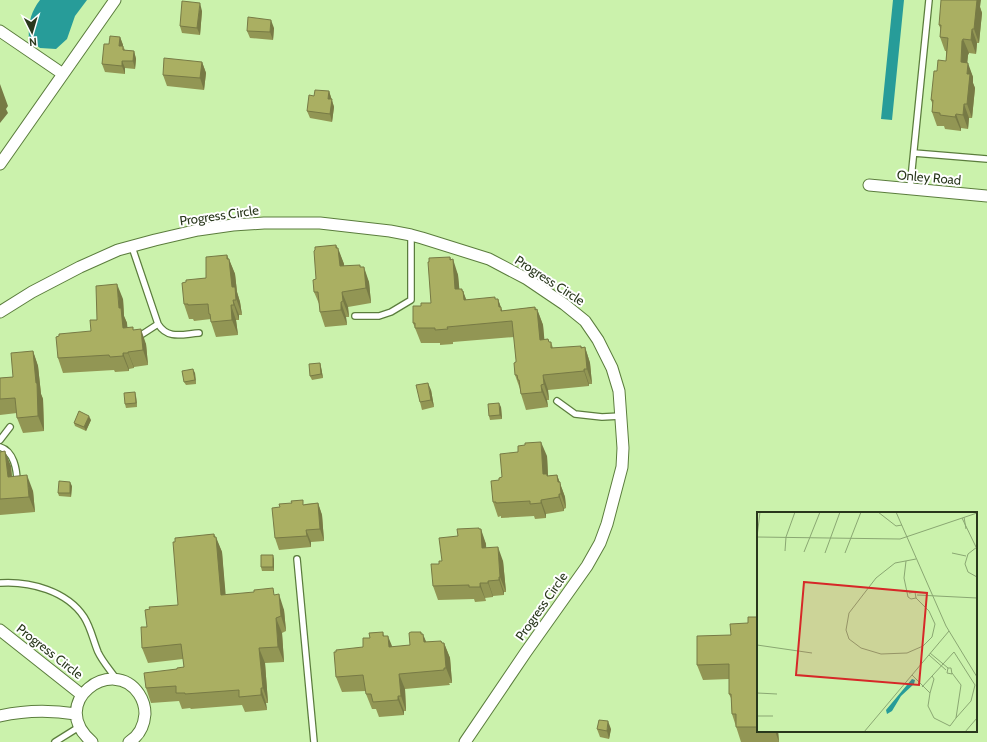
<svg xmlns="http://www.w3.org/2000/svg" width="987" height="742" font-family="Cabin,sans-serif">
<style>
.water{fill:#279c99}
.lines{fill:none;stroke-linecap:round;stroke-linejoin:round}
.service-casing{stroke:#5b7d3d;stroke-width:8}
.minor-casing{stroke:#5b7d3d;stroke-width:13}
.service{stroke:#fff;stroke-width:5.5}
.minor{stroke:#fff;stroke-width:11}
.wall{fill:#929654}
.shaded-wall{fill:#777a45}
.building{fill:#aaaf62;stroke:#777a45}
.labels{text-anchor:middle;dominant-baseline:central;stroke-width:4;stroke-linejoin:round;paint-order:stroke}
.street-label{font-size:13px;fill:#29371c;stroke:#fff}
.inset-road{fill:none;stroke:#8aa772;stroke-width:1}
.view{fill:#d62828;fill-opacity:0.15;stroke:#d62828;stroke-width:2}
.inset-edge{fill:none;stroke:#29371c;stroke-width:2}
</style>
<rect width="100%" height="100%" fill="#cbf2ac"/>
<path class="water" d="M40,0H87L75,16L67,39L56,49L40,48L29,40C28,25 30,13 40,0Z
M893,0H904L892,120L881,119Z"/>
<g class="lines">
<defs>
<path id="service" d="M914,153L987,159
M910,189L929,0
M132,247L158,324C168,340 183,334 199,333
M355,316H379L391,312L411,300V235
M138,337L158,324
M557,401L575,414L602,417L621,416
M0,440L10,427
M0,447C14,451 17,470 17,482
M297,559L314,742
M0,583C30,581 67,591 84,617C91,628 93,640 98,652C102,661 111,671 117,680
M55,742L79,727"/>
<path id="minor" d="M0,31L63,74
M0,164L115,0
M869,185L987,196
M0,312L32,292L80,267L118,250L155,240L198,230L233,225L264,223H320L390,231L411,235L422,238L489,259L527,279L564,304L585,321L598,340L612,368L619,391L623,448L622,467L607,524L600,543L587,566L526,652L465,742
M0,630L82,695
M0,716C26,710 50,710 76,714
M92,742C46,703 113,654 139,694C143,700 145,706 145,714C144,726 139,736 129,742"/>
</defs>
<use href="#service" class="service-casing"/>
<use href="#minor" class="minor-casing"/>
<use href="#service" class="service"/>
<use href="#minor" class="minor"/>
</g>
<path class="wall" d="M980,7L982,13L979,43H977L976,54L969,53L968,55L967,63L973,77V83L975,88L972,118H969L968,129L961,128V131L945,129L944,126H937L932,112L933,105L931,100L937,71L946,61V51H945L940,37L941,30L939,25Z
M202,11L200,35L182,33L180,26Z
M274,28L273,40L250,38L247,31Z
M120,37L123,45V46L125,50L134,51L136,59L135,69L125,68V74L105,72L102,64L109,44Z
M202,62L206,73L204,90L167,86L163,75Z
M329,91L334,107L332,122L310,118L307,111L314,96Z
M336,245L344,264V266L361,267L369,282L371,303L348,307L349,317H346L347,325L325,327L320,312V306L314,292L316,279Z
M227,255L235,274L237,292L240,302L242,315H239V320H236L238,335L216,337L211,322V319L194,321L193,319H189L184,304L186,282L206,278Z
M450,257L458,275L459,289L463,291L466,300L498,299L502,311L535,307L536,310L537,309L543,325L544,340L548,339L549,342H551L553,348L585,347L590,363L592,384H589V386L548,390L549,400H547L548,407L526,410L521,394L520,389L515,375L516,360L514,337L453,342V344L440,345V343H421L413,323L421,306L431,303L429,262Z
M123,299L124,316L127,323V328L134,330L146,344L148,365L134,367V368L129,369V371L115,372L114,370L63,373L58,358L91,331L97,320Z
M33,351L38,366L41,394L43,399L44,431L23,433L17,418V413L0,415V378L13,377Z
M320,363L321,367L323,378L312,380L310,376Z
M195,373L196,384L186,385L184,382Z
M431,390L434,407L422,410L420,402Z
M136,396L137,407L126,408L125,404Z
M501,407L502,419L490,420L489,416Z
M91,420L86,431L75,426L74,423Z
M0,452L11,466L12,477L33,491L35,512L0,515Z
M547,456L548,476L557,475L565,497L566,508L564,509V511L546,514V518L535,519L534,516L501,518V516L498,517L493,502L499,480L502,477Z
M72,486L71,497L59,496L58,493Z
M318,503L322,515L324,541L311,542V547L279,550L275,538L305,504Z
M479,529L486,544V548L503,561L506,592H504V595L493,596V597L485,598L486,601L475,602L474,599L438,600L433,586L442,561L458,536Z
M214,534L222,552L225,594L275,595L284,610L286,631L282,633L284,662L265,663L268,703H266L267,710L245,712L242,705L191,709L190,708L182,709L179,701L151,703L146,688L177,669L184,667L183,659L148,663L142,648L147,627L178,605Z
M274,559V571H262L261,567Z
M758,617V731H778L779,742H741L732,714L731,698L729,694V679L703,680L697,665L731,635Z
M383,632L384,636L392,647L410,645L422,634L426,642L444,643L450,658L452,683H449L450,685L405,689L406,711H404V715L379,717L376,709H372L366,694V691L342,692L336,677L363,647L370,638Z
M597,729H611L609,739L600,737Z"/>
<path class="shaded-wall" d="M975,0H981L980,7L982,13L979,43L974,29Z
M200,3L202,11L200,35L197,28Z
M271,20L274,28L273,40L270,32Z
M972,29L977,43L976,54L971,40Z
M120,37L123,45L122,54L119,46Z
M963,39L969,53L968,55L966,76L961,62L962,41Z
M134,51L136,59L135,69L133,61Z
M122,61L125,68V74L122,66Z
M202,62L206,73L204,90L200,78Z
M968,63L973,77V83L975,88L972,118L967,104V74Z
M0,84L8,106L6,109L8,113L0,123Z
M329,91L334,107L332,122L330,114L328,99Z
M964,104L969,118L968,129L963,115Z
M956,114L961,128V131L955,117Z
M336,245L339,252L338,248L344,264L345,281L340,266Z
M227,255L230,264L229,259L235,274L237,292L240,302L242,315L232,287Z
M450,257L453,265V259L458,275L461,305L455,289Z
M360,265L365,279L364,267L369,282L371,303L366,288Z
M117,284L123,299L124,316L127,323L129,343L123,328L119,308Z
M462,289L463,294V291L469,307L464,300Z
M342,292L348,307L349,317L343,301Z
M498,299L506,322L499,307Z
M233,300L239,315V320L234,305Z
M341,302L346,317L347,325L341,310Z
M231,305L236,320L238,335L232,320Z
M535,307L538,315L537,309L543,325L546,356L540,340Z
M141,329L146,344L148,365L143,350Z
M581,346L586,357L585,347L590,363L592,384L587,369Z
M33,351L38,366L41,394L43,399L44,431L38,416Z
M128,352L134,367V368L128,353Z
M123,353L129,369V371L123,356Z
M320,363L321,367L323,378L321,374Z
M193,369L195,373L196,384L195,380Z
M584,369L589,384V386L584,371Z
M543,375L548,390L549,400L544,384Z
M428,383L431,390L434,407L431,400Z
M541,385L547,400L548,407L542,392Z
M135,392L136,396L137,407L136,403Z
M499,403L501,407L502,419L500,415Z
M89,416L91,420L86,431L84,427Z
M541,442L547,456L548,476L543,474Z
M5,451L11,466L13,492L8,477Z
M27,475L33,491L35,512L29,497Z
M557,475L565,497L566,508L561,494L558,482Z
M70,482L72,486L71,497L70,493Z
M559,494L564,509V511L559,497Z
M541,500L546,514V518L541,503Z
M318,503L322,515L324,541L320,529Z
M479,528L481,534V529L486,544L487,563L482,548Z
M306,530L311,542V547L307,536Z
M214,534L216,541V537L222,552L227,610L221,595Z
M498,547L503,561L506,592L500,577Z
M273,555L274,559V571L273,567Z
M499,577L504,592V595L499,580Z
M488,581L493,596V597L488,583Z
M480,583L486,601L480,587Z
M279,594L284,610L286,631L281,616Z
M276,618L282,633L284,662L278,647Z
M421,632L424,639L423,634L429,649V658Z
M388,636L394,651L389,647Z
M441,641L445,651L444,643L450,658L452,683L446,668Z
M259,648L265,663L268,703L263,688Z
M399,674L405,689L406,711L401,696Z
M261,688L266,703L267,710L261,695Z
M398,696L404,711V715L398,700Z
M608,721L611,729L609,739L607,731Z
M775,731H778L779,742Z"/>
<path class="building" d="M941,0H977L974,29H972L971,40L963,39L962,41L961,62L968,63L967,74H970L967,104H964L963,115L956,114L955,117L940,115V113L932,112L933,100H931L934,71H937L938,60L946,61L948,38L940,37L941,25H939Z
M182,1L200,3L197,28L180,26Z
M248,17L271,20L270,32L247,31Z
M110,36L120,37L119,46H123V50L134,51L133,61H122V66L102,64L104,44H109Z
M164,58L202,62L200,78L163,75Z
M315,90L329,91L328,99H332L330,114L307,111L309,95L314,96Z
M336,245V248H338L340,266L360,265V267H364L366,288L342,292L343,301L341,302V310L320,312L318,292H314L313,280L316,279L314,251L315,250V247Z
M227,255V259H229L232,287H235L236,300H233L234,305H231L232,320L211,322L210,314H209L208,304L188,305V304H184L182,283L186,282V280L206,278V257Z
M450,257V260L453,259L455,289H462V291H463L464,300L495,297V299H498L499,307H501V311L535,307V310L537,309L540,340L548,339L549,342H551V348L581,346V348L585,347L587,369H584V371L543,375L544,384L541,385L542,392L521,394L519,380H518L517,375H515L514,363L516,362V360L512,321L447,327L448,329L435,330V328H415V323H413V306H421V303H431L428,262H429V258Z
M117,284L119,308H121L123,328L133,327V330L141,329L143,350L128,352V353H123V356L110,357L109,355L58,358L56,337L59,336V334L91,331L90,320H97L96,286Z
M33,351L36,383H37L38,416L17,418L15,398L0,399V378L13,377L11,353Z
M320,363L321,374L310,376L309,364Z
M193,369L195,380L184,382L182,371Z
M428,383L431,400L420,402L416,385Z
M135,392L136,403L125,404L124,393Z
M499,403L500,415L489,416L488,404Z
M79,411L89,416L84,427L74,423Z
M541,442L543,474H547V476L557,475L558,482H560L561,494H559V497L541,500V503L530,504V501L496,503V502H493L491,481L499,480V478L502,477L500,454L518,452V446L525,445V443Z
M5,451L8,477L27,475L29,497L0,499V452Z
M59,481L70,482V493H58Z
M303,500V505L318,503L320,529L306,530L307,536L275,538L272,508L280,507L279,504L292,503L291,501Z
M479,528V529H481L482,548L498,547L500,577H499V580L488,581V583H480V587H469V585L433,586L431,564H439V561H442L439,538L458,536L457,529Z
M214,534V537H216L221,595L254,592V590L273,588L274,595L279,594L281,616L276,618L278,647L259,648L263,688H261V695L239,697V690L185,694V693H176V686L146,688L144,673L177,669V668L184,667L181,644L142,648L141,627H147L145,610L150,609L149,607L178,605L173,542H175V538Z
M261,555H273V567H261Z
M748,617H758V727H736V714H732L731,694H729V664L697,665V636L731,635L730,624L748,623Z
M383,632V636H388L389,647L410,645L409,633L411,632H421V634H423L424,642L441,641L442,643H444L446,668H444V670L399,674L401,696H398V700L373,702L371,694H366L363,675L336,677L334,652H336V650L363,647V638H370L369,633Z
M599,720L608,721L607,731L597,729Z"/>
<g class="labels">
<g class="street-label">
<text transform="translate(929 177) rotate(5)">Onley Road</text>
<text transform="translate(219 215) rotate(-8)">Progress Circle</text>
<text transform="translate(550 280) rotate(33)">Progress Circle</text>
<text transform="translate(541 606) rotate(-55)">Progress Circle</text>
<text transform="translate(50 651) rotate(38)">Progress Circle</text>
</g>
</g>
<g transform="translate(757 512)">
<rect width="220" height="220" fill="#cbf2ac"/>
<path d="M155,167L158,168L157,172L144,184L135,199L130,202L129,198Z" fill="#279c99"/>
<path class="inset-road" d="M121,0L139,14L145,13M139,0L189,114L220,165M207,5L209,17M205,6L219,35M0,25L3,0M0,25L143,27L220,1M220,35L211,42L208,52L211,60L220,65M28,39L29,25L38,0M47,40L63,0M68,41L83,0M88,41L104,0M195,41L209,44M149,49L147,66L151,85L154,87L159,86L158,80L152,81M160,83L220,86M159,86L172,99L178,112L175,125L166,134L150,141L124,142L104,136L92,127L89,118L92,101L119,66L138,51L159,47M0,133L55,141M173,141L191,156H194L195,162L190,161L191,156M172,143L189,158M155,163L173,181L171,194L177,206L193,214L199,206L204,173L195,161M165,175L197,140L218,173L214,189L199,206M0,181L20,182M173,181L177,167L175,164M0,204H16M107,220L192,119M208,220L220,206"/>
<path class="view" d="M47,70L170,81L162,173L39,163Z"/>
<rect width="220" height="220" class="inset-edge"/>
</g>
<g transform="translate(32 32) rotate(175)" stroke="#ffffff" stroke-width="3" paint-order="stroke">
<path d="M0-3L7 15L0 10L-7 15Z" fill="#29371c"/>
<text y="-6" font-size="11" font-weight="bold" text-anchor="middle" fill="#29371c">N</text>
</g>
</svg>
